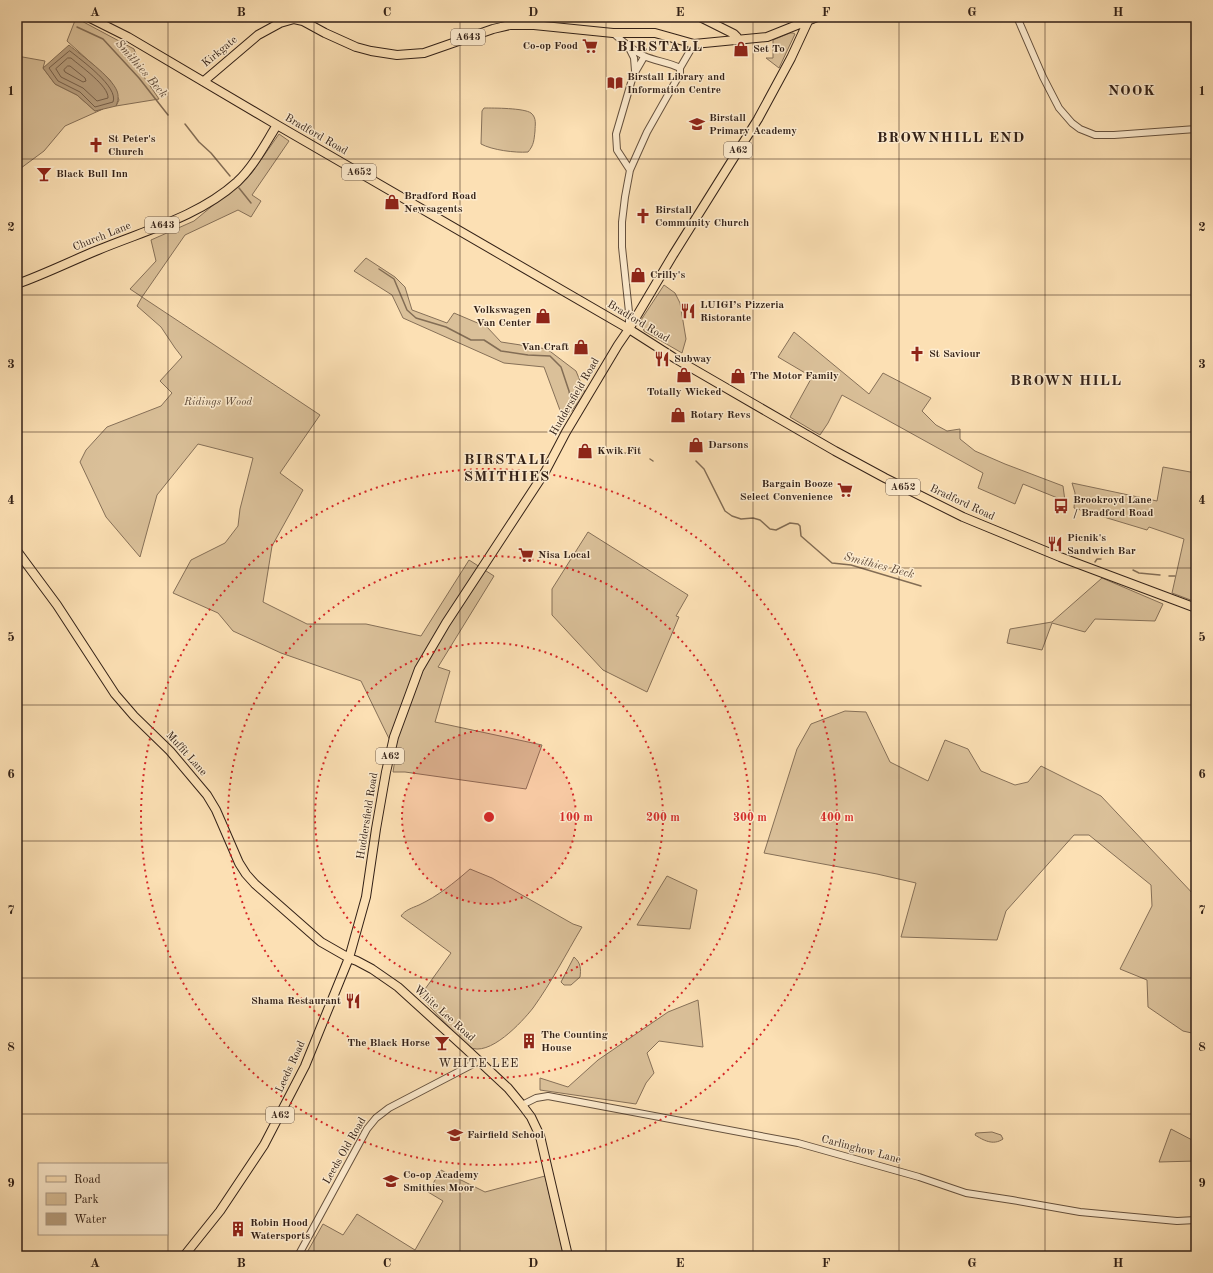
<svg xmlns="http://www.w3.org/2000/svg" width="1213" height="1273" font-family="'Old Standard TT',serif">
<style>
.green{fill:#dac099;stroke:#867058}
.water{fill:#b89f7f;stroke:#836d55}
.lines{fill:none;stroke-linecap:round;stroke-linejoin:round}
.shore{stroke:#76604b;stroke-width:1}
.stream{stroke:#836d55;stroke-width:1.5}
.minor-casing{stroke:#65513e;stroke-width:8}
.major-casing{stroke:#332117;stroke-width:10}
.minor{stroke:#fdebce;stroke-width:6}
.major{stroke:#fce0b4;stroke-width:8}
.grid{fill:none;stroke:#332117;stroke-width:1;stroke-opacity:0.55}
.ring{fill:none;stroke:#d62828;stroke-width:2;stroke-dasharray:2 4}
.labels{text-anchor:middle;dominant-baseline:central;stroke-width:3;stroke-linejoin:round;paint-order:stroke}
.shield{fill:#fdebce;stroke:#705e4e;stroke-width:1}
.shield-label{font-size:10px;font-weight:bold;fill:#332117}
.poi-label{font-size:11px;font-weight:bold;fill:#332117;stroke:#fdebce;text-anchor:start}
.street-label{font-size:11px;fill:#332117;stroke:#fdebce}
.park-label{font-size:11px;font-style:italic;fill:#5d4938;stroke:#fdebce}
.water-label{font-size:12px;font-style:italic;fill:#624d3b;stroke:#fdebce}
.neighbourhood-label{font-size:12px;letter-spacing:1px;fill:#332117;stroke:#fdebce}
.district-label{font-size:15px;font-weight:bold;letter-spacing:1px;fill:#332117;stroke:#fdebce}
.centre{fill:#d62828;stroke:#fdebce;stroke-width:2}
.ring-label{font-size:12px;text-anchor:middle;font-weight:bold;fill:#d62828;stroke:#fdebce;stroke-width:3;stroke-linejoin:round;paint-order:stroke}
.neatline{fill:none;stroke:#332117;stroke-width:1.5}
.grid-label{font-size:13px;text-anchor:middle;font-weight:bold;fill:#332117}
</style>
<rect width="100%" height="100%" fill="#fce0b4"/>
<filter id="stains"><feTurbulence type="fractalNoise" baseFrequency=".005" numOctaves="4"/><feColorMatrix values="0 0 0 0 .2 0 0 0 0 .09 0 0 0 0 .02 0 0 0 .5 -.17"/></filter>
<radialGradient id="worn" r=".72"><stop offset=".6" stop-color="#630" stop-opacity="0"/><stop offset="1" stop-color="#630" stop-opacity=".3"/></radialGradient>
<path class="green" d="M76,18L134,49L144,77L159,99L116,106L119,100L110,80L67,41Z
M790,33H793L795,34L779,68L766,58H773V40Z
M17,56L45,61L43,68L55,84L77,95L95,111L103,109L65,126L44,151L17,171Z
M484,108C494,108 524,108 531,113C537,118 535,125 535,131C534,140 534,145 528,152C515,153 492,150 481,144L482,111Z
M279,134L289,141L252,195L261,201L251,217L238,210L185,235L142,297L320,415L280,473L303,490L272,546L263,602L307,624H366L421,636L469,560L494,576L438,667L450,671L435,722L542,745L526,789L405,772H393L396,753L361,681L281,653L233,631L218,613L173,593L191,560L225,543L238,526L240,509L253,458L198,444L157,495L140,557L106,517L80,462L86,450L107,427L161,406L172,393L160,381L182,357L175,348L161,327L137,306L142,297L130,289L156,261L151,240L194,221L251,174Z
M366,258L395,277L405,287L412,310L447,323L454,313L487,327L501,342L547,349L576,371L585,393L564,421L544,367L504,363L403,318L392,295L354,271Z
M664,285L675,293L680,303L686,339L682,353L644,331L641,320Z
M794,332L869,394L883,373L931,398L922,411L936,425L947,431L960,429V439L975,451L1005,464L1063,486L1065,501L1023,484L1015,504L978,488L983,473L842,395L828,423L820,435L790,417L812,377L778,357Z
M1163,467L1196,473V602L1172,593L1184,539L1149,527L1147,530L1074,508L1075,493L1072,483L1157,501Z
M588,532L688,595L676,616L679,617L647,692L603,670L552,615V589Z
M1102,578L1163,604L1155,621L1095,619L1085,632L1052,623L1042,650L1007,643L1010,629L1052,622Z
M845,711L866,712L890,762L928,781L945,740L968,749L981,771L1015,785L1028,782L1041,766L1101,796L1196,897V1034L1183,1031L1148,1007L1147,980L1120,969L1152,906L1151,885L1089,835H1074L1006,911L997,940L901,937L916,883L877,874L764,853L797,749L811,724Z
M470,869L492,878L573,924L582,927C566,954 551,983 533,1008C522,1022 489,1058 469,1047C464,1044 460,1038 456,1034C443,1021 432,1009 420,996L451,953L401,916C405,910 412,908 419,905C438,896 454,883 470,869Z
M667,876L697,890L690,929L637,925Z
M574,957C581,963 581,969 580,977L571,985H564L561,982Z
M698,1000L703,1047L659,1041L647,1053L654,1073L646,1083L636,1104L540,1090V1078L568,1087L598,1060L668,1012Z
M1171,1129L1196,1142V1161L1159,1162Z
M992,1132L1001,1135L1003,1139C993,1146 983,1140 975,1135L976,1133Z
M441,1170L485,1192L545,1176L564,1256H305L323,1224L343,1235L357,1214L415,1250L443,1201L428,1192Z"/>
<path class="water" d="M69,45C82,56 111,76 117,91C119,96 118,101 116,106L95,111L77,95L55,84L43,68Z"/>
<g class="lines">
<path class="shore" d="M70,51C81,60 119,87 113,102L95,107L80,92L58,81L49,68L68,52Z
M68,58H71C80,66 109,86 108,98L97,101L83,88L61,77L56,69Z
M68,66H70L85,78L86,81L83,82L65,72L64,70Z"/>
<path class="stream" d="M77,27L103,39L139,78L168,115
M185,124L199,142L211,153L230,176
M239,188L251,203
M379,269L394,279L407,310L416,318L446,327L471,340H484L501,351L528,355L550,356L561,367L569,391L572,410
M610,449L621,453L638,454
M650,459L653,461
M696,461L704,469L725,511L732,516L741,519L753,518L760,520L770,529L776,530L790,523L798,524L800,526L801,536L832,563L851,565L921,586
M1095,562L1097,559H1101
M1133,570L1139,573L1160,575
M1169,576H1175"/>
<defs>
<path id="minor" d="M528,17L534,22V25
M1017,17L1043,77L1059,108L1072,123L1080,129L1095,135H1114L1196,129
M613,33C622,41 632,50 644,56C655,61 668,62 680,68
M629,48L634,58L635,71
M630,170L617,150L616,134L633,76L644,57
M629,327V312L622,247V222L625,197L630,170L647,132L673,86L680,74V68L694,44
M522,1105L536,1098L548,1096L798,1143L919,1177L966,1193L1012,1200L1080,1212L1177,1221L1196,1220
M298,1256L367,1129L376,1118L389,1108L479,1061"/>
<path id="major" d="M88,17L128,37L277,125L629,329L676,359L835,451L885,478L963,517L1060,557L1196,608
M700,17L734,34L737,37V40
M204,81L258,35L280,23L294,19L303,21L325,33L356,47L371,51L397,55L424,53L493,29L510,25H534L613,33H655L694,44L767,37L817,17
M17,284C45,274 71,261 98,250C146,230 198,217 237,182C254,166 265,144 277,125
M17,551L57,605L115,694L134,716L170,751L207,795L216,810L239,863L246,874L255,884L321,942L349,958L357,961L372,969L398,987L464,1047L508,1088L522,1105L531,1117L540,1136L568,1256
M184,1256L220,1211L264,1145L305,1066L349,958L366,897L376,829L386,772L394,737L419,669L446,623L545,472L566,432L618,345L629,329L673,255L758,119L791,58L810,17"/>
</defs>
<use href="#minor" class="minor-casing"/>
<use href="#major" class="major-casing"/>
<use href="#minor" class="minor"/>
<use href="#major" class="major"/>
</g>
<path class="grid" d="M168,17V1256M314,17V1256M460,17V1256M606,17V1256M753,17V1256M899,17V1256M1045,17V1256M17,159H1196M17,295H1196M17,432H1196M17,568H1196M17,705H1196M17,841H1196M17,978H1196M17,1114H1196"/>
<circle cx="489" cy="817" r="87" fill="#d62828" fill-opacity=".12"/>
<g class="ring">
<circle cx="489" cy="817" r="87"/>
<circle cx="489" cy="817" r="174"/>
<circle cx="489" cy="817" r="261"/>
<circle cx="489" cy="817" r="348"/>
</g>
<defs>
<symbol id="supermarket-bare" viewBox="-9 -9 18 18"><path d="M-6-5.5h2.5l.6 2H6L4.5 2H-2.5L-4.4-4H-6ZM-1.5 3.2a1.3 1.3 0 1 0 .1 0ZM3 3.2a1.3 1.3 0 1 0 .1 0Z" fill="#8f2418" stroke="#fdebce" stroke-width="2.5" paint-order="stroke"/></symbol>
<symbol id="shop-bare" viewBox="-9 -9 18 18"><path d="M-5-2.5h2.3a2.7 3.5 0 0 1 5.4 0H5L5.5 6h-11ZM-1.5-2.5h3a1.5 2.3 0 0 0-3 0Z" fill="#8f2418" stroke="#fdebce" stroke-width="2.5" paint-order="stroke"/></symbol>
<symbol id="library-bare" viewBox="-9 -9 18 18"><path d="M-6-4Q-3-5.5-.7-3.5V5Q-3 3-6 4ZM6-4Q3-5.5 .7-3.5V5Q3 3 6 4Z" fill="#8f2418" stroke="#fdebce" stroke-width="2.5" paint-order="stroke"/></symbol>
<symbol id="school-bare" viewBox="-9 -9 18 18"><path d="M0-5L7-2L0 1L-7-2ZM-4 1L0 2.5L4 1V4Q0 6-4 4Z" fill="#8f2418" stroke="#fdebce" stroke-width="2.5" paint-order="stroke"/></symbol>
<symbol id="church-bare" viewBox="-9 -9 18 18"><path d="M-1.2-6h2.4v3.5h3.3v2.4h-3.3V6h-2.4V-.1h-3.3v-2.4h3.3Z" fill="#8f2418" stroke="#fdebce" stroke-width="2.5" paint-order="stroke"/></symbol>
<symbol id="bar-bare" viewBox="-9 -9 18 18"><path d="M-6-5H6L.8 .8V4.5H3.5V6h-7V4.5H-.8V.8Z" fill="#8f2418" stroke="#fdebce" stroke-width="2.5" paint-order="stroke"/></symbol>
<symbol id="restaurant-bare" viewBox="-9 -9 18 18"><path d="M-5-6h1v4h1v-4h1v4h1v-4h1v5L-1.5 .5V6h-2V.5L-5-1ZM5-6V6H3V1.5H1.5Q1.5-4 5-6Z" fill="#8f2418" stroke="#fdebce" stroke-width="2.5" paint-order="stroke"/></symbol>
<symbol id="bus-bare" viewBox="-9 -9 18 18"><path d="M-5-6H5V4H4V6H2V4H-2V6H-4V4H-5ZM-3.5-4V0h7V-4ZM-3.5 1.2v1.5H-2V1.2ZM2 1.2v1.5H3.5V1.2Z" fill="#8f2418" stroke="#fdebce" stroke-width="2.5" paint-order="stroke"/></symbol>
<symbol id="building-bare" viewBox="-9 -9 18 18"><path d="M-4-6H4V6H1V3H-1V6H-4ZM-2.5-4.3h1.7v1.8h-1.7ZM.8-4.3h1.7v1.8H.8ZM-2.5-1h1.7V.8h-1.7ZM.8-1h1.7V.8H.8Z" fill="#8f2418" stroke="#fdebce" stroke-width="2.5" paint-order="stroke"/></symbol>
</defs>
<g fill-rule="evenodd">
<use href="#supermarket-bare" x="579" y="35" width="22" height="22"/>
<use href="#shop-bare" x="730" y="38" width="22" height="22"/>
<use href="#library-bare" x="604" y="72" width="22" height="22"/>
<use href="#school-bare" x="686" y="113" width="22" height="22"/>
<use href="#church-bare" x="85" y="134" width="22" height="22"/>
<use href="#bar-bare" x="33" y="163" width="22" height="22"/>
<use href="#shop-bare" x="381" y="191" width="22" height="22"/>
<use href="#church-bare" x="632" y="205" width="22" height="22"/>
<use href="#shop-bare" x="627" y="264" width="22" height="22"/>
<use href="#restaurant-bare" x="677" y="300" width="22" height="22"/>
<use href="#shop-bare" x="532" y="305" width="22" height="22"/>
<use href="#shop-bare" x="570" y="336" width="22" height="22"/>
<use href="#church-bare" x="906" y="343" width="22" height="22"/>
<use href="#restaurant-bare" x="651" y="348" width="22" height="22"/>
<use href="#shop-bare" x="673" y="364" width="22" height="22"/>
<use href="#shop-bare" x="727" y="365" width="22" height="22"/>
<use href="#shop-bare" x="667" y="404" width="22" height="22"/>
<use href="#shop-bare" x="685" y="434" width="22" height="22"/>
<use href="#shop-bare" x="574" y="440" width="22" height="22"/>
<use href="#supermarket-bare" x="834" y="479" width="22" height="22"/>
<use href="#bus-bare" x="1050" y="495" width="22" height="22"/>
<use href="#restaurant-bare" x="1044" y="533" width="22" height="22"/>
<use href="#supermarket-bare" x="515" y="544" width="22" height="22"/>
<use href="#restaurant-bare" x="342" y="990" width="22" height="22"/>
<use href="#building-bare" x="518" y="1030" width="22" height="22"/>
<use href="#bar-bare" x="431" y="1032" width="22" height="22"/>
<use href="#school-bare" x="444" y="1124" width="22" height="22"/>
<use href="#school-bare" x="380" y="1170" width="22" height="22"/>
<use href="#building-bare" x="227" y="1218" width="22" height="22"/>
</g>
<g class="labels">
<g class="shield">
<rect x="451" y="29" width="34" height="16" rx="3"/>
<rect x="724" y="142" width="28" height="16" rx="3"/>
<rect x="342" y="164" width="34" height="16" rx="3"/>
<rect x="145" y="217" width="34" height="16" rx="3"/>
<rect x="886" y="479" width="34" height="16" rx="3"/>
<rect x="376" y="748" width="28" height="16" rx="3"/>
<rect x="266" y="1107" width="28" height="16" rx="3"/>
</g>
<g class="shield-label">
<text x="468" y="37">A643</text>
<text x="738" y="150">A62</text>
<text x="359" y="172">A652</text>
<text x="162" y="225">A643</text>
<text x="903" y="487">A652</text>
<text x="390" y="756">A62</text>
<text x="280" y="1115">A62</text>
</g>
<g class="poi-label">
<text x="578" y="46" text-anchor="end">Co-op Food</text>
<text x="753" y="49">Set To</text>
<text x="627" y="77">Birstall Library and<tspan x="627" dy="13">Information Centre</tspan></text>
<text x="709" y="118">Birstall<tspan x="709" dy="13">Primary Academy</tspan></text>
<text x="108" y="139">St Peter's<tspan x="108" dy="13">Church</tspan></text>
<text x="56" y="174">Black Bull Inn</text>
<text x="404" y="196">Bradford Road<tspan x="404" dy="13">Newsagents</tspan></text>
<text x="655" y="210">Birstall<tspan x="655" dy="13">Community Church</tspan></text>
<text x="650" y="275">Crilly's</text>
<text x="700" y="305">LUIGI’s Pizzeria<tspan x="700" dy="13">Ristorante</tspan></text>
<text x="531" y="310" text-anchor="end">Volkswagen<tspan x="531" dy="13">Van Center</tspan></text>
<text x="569" y="347" text-anchor="end">Van Craft</text>
<text x="929" y="354">St Saviour</text>
<text x="674" y="359">Subway</text>
<text x="750" y="376">The Motor Family</text>
<text x="684" y="392" text-anchor="middle">Totally Wicked</text>
<text x="690" y="415">Rotary Revs</text>
<text x="708" y="445">Darsons</text>
<text x="597" y="451">Kwik Fit</text>
<text x="833" y="484" text-anchor="end">Bargain Booze<tspan x="833" dy="13">Select Convenience</tspan></text>
<text x="1073" y="500">Brookroyd Lane<tspan x="1073" dy="13">/ Bradford Road</tspan></text>
<text x="1067" y="538">Picnik's<tspan x="1067" dy="13">Sandwich Bar</tspan></text>
<text x="538" y="555">Nisa Local</text>
<text x="341" y="1001" text-anchor="end">Shama Restaurant</text>
<text x="541" y="1035">The Counting<tspan x="541" dy="13">House</tspan></text>
<text x="430" y="1043" text-anchor="end">The Black Horse</text>
<text x="467" y="1135">Fairfield School</text>
<text x="403" y="1175">Co-op Academy<tspan x="403" dy="13">Smithies Moor</tspan></text>
<text x="250" y="1223">Robin Hood<tspan x="250" dy="13">Watersports</tspan></text>
</g>
<g class="street-label">
<text transform="translate(220 52) rotate(-40)">Kirkgate</text>
<text transform="translate(316 135) rotate(30)">Bradford Road</text>
<text transform="translate(102 237) rotate(-22)">Church Lane</text>
<text transform="translate(638 322) rotate(31)">Bradford Road</text>
<text transform="translate(575 397) rotate(-60)">Huddersfield Road</text>
<text transform="translate(962 503) rotate(25)">Bradford Road</text>
<text transform="translate(186 754) rotate(48)">Muffit Lane</text>
<text transform="translate(368 816) rotate(-81)">Huddersfield Road</text>
<text transform="translate(444 1014) rotate(42)">White Lee Road</text>
<text transform="translate(291 1067) rotate(-65)">Leeds Road</text>
<text transform="translate(861 1150) rotate(15)">Carlinghow Lane</text>
<text transform="translate(345 1151) rotate(-60)">Leeds Old Road</text>
</g>
<g class="park-label">
<text x="218" y="402">Ridings Wood</text>
</g>
<g class="water-label">
<text transform="translate(141 69) rotate(49)">Smithies Beck</text>
<text transform="translate(879 566) rotate(15)">Smithies Beck</text>
</g>
<g class="neighbourhood-label">
<text x="479" y="1064">WHITE LEE</text>
</g>
<g class="district-label">
<text x="660" y="47">BIRSTALL</text>
<text x="1132" y="91">NOOK</text>
<text x="951" y="138">BROWNHILL END</text>
<text x="1066" y="381">BROWN HILL</text>
<text x="507" y="460">BIRSTALL<tspan x="507" dy="17">SMITHIES</tspan></text>
</g>
</g>
<circle cx="489" cy="817" r="6" class="centre"/>
<g class="ring-label">
<text x="576" y="821">100 m</text>
<text x="663" y="821">200 m</text>
<text x="750" y="821">300 m</text>
<text x="837" y="821">400 m</text>
</g>
<rect width="1213" height="1273" fill="none" stroke="#fce0b4" stroke-width="44"/>
<rect x="38" y="1163" width="130" height="72" fill="#fdebce" stroke="#ac9a85"/>
<rect x="46" y="1176" width="20" height="6" fill="#fce0b4" stroke="#ac9a85"/>
<text x="74" y="1183" font-size="12" fill="#332117">Road</text>
<rect x="46" y="1193" width="20" height="12" fill="#dac099" stroke="#ac9a85"/>
<text x="74" y="1203" font-size="12" fill="#332117">Park</text>
<rect x="46" y="1213" width="20" height="12" fill="#b89f7f" stroke="#ac9a85"/>
<text x="74" y="1223" font-size="12" fill="#332117">Water</text>
<rect x="22" y="22" width="1169" height="1229" class="neatline"/>
<g class="grid-label">
<text x="95" y="16">A</text>
<text x="241" y="16">B</text>
<text x="387" y="16">C</text>
<text x="533" y="16">D</text>
<text x="680" y="16">E</text>
<text x="826" y="16">F</text>
<text x="972" y="16">G</text>
<text x="1118" y="16">H</text>
<text x="11" y="95">1</text>
<text x="1202" y="95">1</text>
<text x="11" y="231">2</text>
<text x="1202" y="231">2</text>
<text x="11" y="368">3</text>
<text x="1202" y="368">3</text>
<text x="11" y="504">4</text>
<text x="1202" y="504">4</text>
<text x="11" y="641">5</text>
<text x="1202" y="641">5</text>
<text x="11" y="778">6</text>
<text x="1202" y="778">6</text>
<text x="11" y="914">7</text>
<text x="1202" y="914">7</text>
<text x="11" y="1051">8</text>
<text x="1202" y="1051">8</text>
<text x="11" y="1187">9</text>
<text x="1202" y="1187">9</text>
<text x="95" y="1267">A</text>
<text x="241" y="1267">B</text>
<text x="387" y="1267">C</text>
<text x="533" y="1267">D</text>
<text x="680" y="1267">E</text>
<text x="826" y="1267">F</text>
<text x="972" y="1267">G</text>
<text x="1118" y="1267">H</text>
</g>
<rect width="100%" height="100%" filter="url(#stains)"/>
<rect width="100%" height="100%" fill="url(#worn)"/>
</svg>
